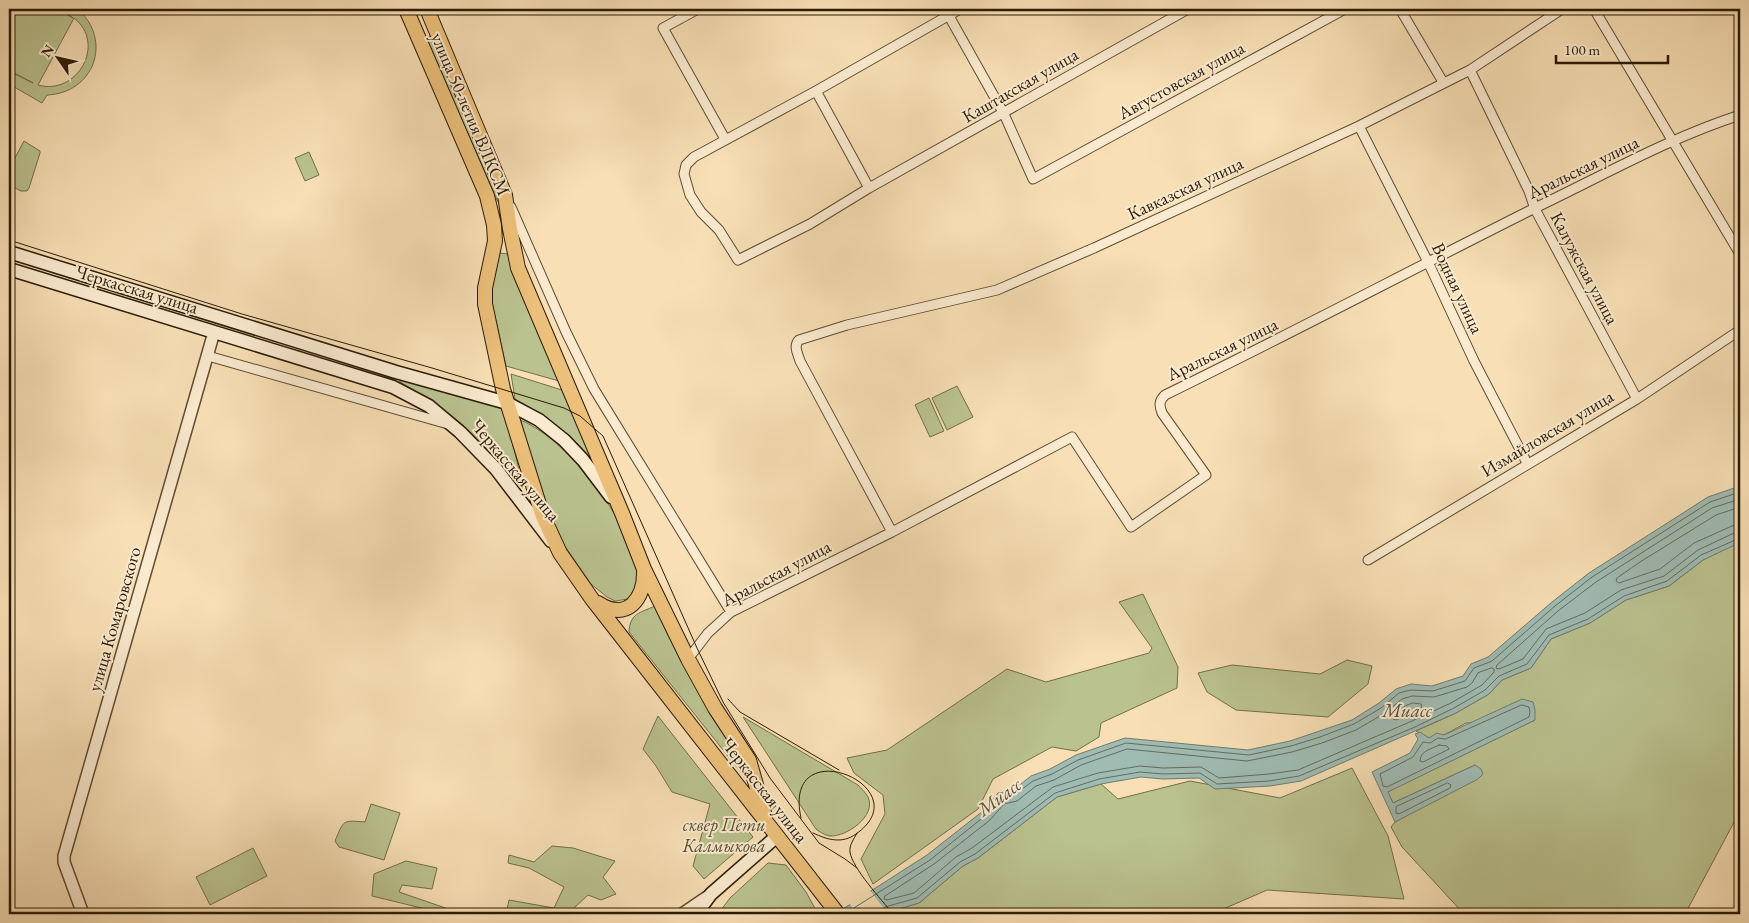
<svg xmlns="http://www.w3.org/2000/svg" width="1749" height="923" font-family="'EB Garamond',serif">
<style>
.green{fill:#bac28f;stroke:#726e4a;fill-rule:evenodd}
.water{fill:#9fbcb4;stroke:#717c6e}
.pier{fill:#f8dfb5}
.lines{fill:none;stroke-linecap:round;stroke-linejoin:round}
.shore{stroke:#656c5d;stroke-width:1}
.minor-casing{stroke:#5e4c32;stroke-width:11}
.tertiary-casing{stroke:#5e4c32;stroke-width:14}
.secondary-casing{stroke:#2b1b06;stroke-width:15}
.primary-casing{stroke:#2b1b06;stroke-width:16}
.minor{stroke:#faeacf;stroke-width:9}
.tertiary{stroke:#faeacf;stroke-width:11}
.secondary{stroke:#faeacf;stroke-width:12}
.primary{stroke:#ecc07a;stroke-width:14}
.tram{stroke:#2b1b06;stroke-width:1}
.labels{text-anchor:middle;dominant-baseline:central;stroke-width:4;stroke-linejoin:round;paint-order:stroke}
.street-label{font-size:18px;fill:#2b1b06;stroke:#faeacf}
.park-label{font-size:18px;font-style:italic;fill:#564d2f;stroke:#faeacf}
.water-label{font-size:19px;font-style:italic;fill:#545343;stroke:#faeacf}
</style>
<rect width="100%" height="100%" fill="#f8dfb5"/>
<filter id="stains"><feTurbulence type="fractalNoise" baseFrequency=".004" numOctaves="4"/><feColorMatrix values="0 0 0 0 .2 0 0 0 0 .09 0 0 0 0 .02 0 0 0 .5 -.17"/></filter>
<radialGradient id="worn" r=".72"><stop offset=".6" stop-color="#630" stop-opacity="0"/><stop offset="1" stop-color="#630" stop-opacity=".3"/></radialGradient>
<path class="green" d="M9,9H57L73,18L60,9H78C113,41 94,93 47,95L42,103L9,84V71L33,83L9,70ZM74,18C107,44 77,96 38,85Z
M431,36L500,195L501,201L498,202L426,38Z
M24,141L40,151V153L29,188L27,191H21L9,185V169Z
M309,152L319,175L305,181L295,158Z
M499,253L509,254L559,381L506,366L491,299V286Z
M511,374L562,390L593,460C568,433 548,417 515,399Z
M400,379L504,407L521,478L520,494C512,482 503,468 493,456C465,423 437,403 400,382Z
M957,386L973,417L947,430L932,398Z
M929,398L944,431L930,437L915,405Z
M518,419C565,437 617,506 633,553C635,558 639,565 639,571C640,581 633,591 628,599L615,601L607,597L591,584L558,536L548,509Z
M1740,541V811L1685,914H1464L1402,847L1391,827L1395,822L1475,765L1393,803L1387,792L1535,720L1466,723L1444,735L1429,738L1416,731L1456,713L1489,694L1502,680L1531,668L1551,639L1590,623L1626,600L1669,586L1703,560Z
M1143,594L1178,667L1177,688L1101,723L1099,737L1076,751L1052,747L993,779L978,809L873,884L861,859L885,814L883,795L854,773L847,758L887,750L1007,669L1046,682L1149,653L1152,648L1119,602Z
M655,606L728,740L776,806L771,810L629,632C630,613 640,613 655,606Z
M1347,660L1372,666L1368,684L1328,717L1236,710L1207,692L1198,673L1232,665L1320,674Z
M658,716L753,837L704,879L693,866L710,804L672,792L656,766L643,749Z
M743,717L858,785C861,788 866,793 868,797C877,816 846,837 830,836C824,835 820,832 816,829Z
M1352,768L1388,836L1404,899L1267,890L1212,914H937L935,912L936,914H897L894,910L919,903L963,866L978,858L1057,797L1101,784L1118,799L1190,781L1280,798Z
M371,804L400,813L384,860L339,847L335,841C344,820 342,820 365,822Z
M552,846L573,848L615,861L603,877L616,894L601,900L588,895L574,908L562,914H506L509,900L554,908L564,887L529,868L508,863L509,855L534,862Z
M253,848L267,876L210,905L196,877Z
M406,861L437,868L432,889L402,885L399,892L463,914H446L372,896L374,874Z
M768,863L786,865L806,892L818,914H718L730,898Z"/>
<path class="water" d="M1740,486V541L1739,543L1703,560L1669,586L1626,600L1590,623L1551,639L1531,668L1502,680L1489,694L1456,713L1301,781L1270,786L1215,789L1199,778L1163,779L1141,777L1101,784L1057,797L978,858L963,866L919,903L881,914H835L927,855L983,811L998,793L1012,791L1031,776L1050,769L1076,755L1125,738L1248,750L1290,741L1352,720L1379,703L1396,689L1411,684L1432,686L1463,676L1471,664L1488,657L1552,602L1589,573L1708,497Z
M1522,699L1533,702L1535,710V720L1388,792L1393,803L1475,765L1481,769L1483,774L1478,779L1395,822L1372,772L1410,753L1418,739L1415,734L1420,732L1429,738L1437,733L1444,735Z"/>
<path class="pier" d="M869,889L888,914H857L849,903Z"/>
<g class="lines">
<path class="shore" d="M1740,499L1712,508L1596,582L1558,611L1497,665L1496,668L1499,669L1523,659L1546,629L1585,613L1621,590L1664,576L1698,550L1734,533L1740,532
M1740,507L1716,515L1640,562L1617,578L1616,581L1619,583L1660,569L1694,543L1732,526L1740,524
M1492,668L1494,669V672L1482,685L1451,703L1412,721L1298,770L1269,774L1219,778L1201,767L1163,768L1140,766L1098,773L1053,787L972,848L956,857L914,893L887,900L884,899L885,896L934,864L990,820L1004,804L1017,801L1036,786L1054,780L1081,765L1127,749L1247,761L1292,752L1322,743L1356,730L1385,713L1402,699L1412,696L1434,697L1467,687L1472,683L1478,673Z
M1413,703L1421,704L1422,708L1396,720L1393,719L1394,715L1405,706Z
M1522,705L1529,707L1530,712L1529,717L1387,787L1383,786L1380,774L1413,757L1423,742L1430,743L1438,738L1445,739Z
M1439,745L1447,746L1449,749L1423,762L1420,761C1421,750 1430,750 1439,745Z
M1448,783L1451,785L1450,788L1399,814L1396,813V807Z
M846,913L930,860L986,815L1001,798L1014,795L1033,781L1052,774L1078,760L1126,743L1249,755L1291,746L1320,737L1354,724L1381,708L1399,693L1411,690L1433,691L1465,681L1474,668L1492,661L1555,606L1592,577L1710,502L1740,492
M881,914L882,910L885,907L917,898L960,862L975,854L1055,793L1099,779L1140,772L1163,774L1200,773L1217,784L1269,781L1299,776L1415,727L1454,708L1485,690L1499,676L1527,664L1549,635L1588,619L1624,596L1667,581L1701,555L1740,538"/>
<defs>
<path id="minor" d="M698,9L663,28L725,139
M945,9L1004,114L1033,179L1345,9
M960,9L816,91L694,157L686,165L684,174L690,195L701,212L719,230L738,260L810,224L869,188L1188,9
M1400,9L1443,82
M1594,9L1740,254
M1470,70L1529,191L1535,209L1637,399
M816,91L869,188
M1359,126L1428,262L1474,361L1527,463
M511,207L566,332L594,389L731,612
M208,356L448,424
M892,532L800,361C798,354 793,346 799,340L847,325L997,290L1094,248L1359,126L1470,70L1562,9
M1368,560L1637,399L1740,330
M688,659L708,633L731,612L892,532L1072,437L1131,527L1206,475L1162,413C1159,405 1159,401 1165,395C1290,334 1413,269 1537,207C1604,175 1669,138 1740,115"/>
<path id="tertiary" d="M83,914L64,862V856L214,332
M682,914L707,897"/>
<path id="secondary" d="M9,252L396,372L507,403L539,420L564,440L583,460L611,497
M9,269L393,387L429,406L460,432L496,469L551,541
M696,914L711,894L777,836"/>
<path id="primary" d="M406,9L487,196L494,225L495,241L485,288V304L503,389L542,514L560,553L592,599L838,914
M427,9L505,195L510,229L518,268L622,513L644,569L688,659L715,708L749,760L764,813
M598,603C627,622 645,599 644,570"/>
</defs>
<use href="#minor" class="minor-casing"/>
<use href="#tertiary" class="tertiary-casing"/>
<use href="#secondary" class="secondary-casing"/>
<use href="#primary" class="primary-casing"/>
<use href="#minor" class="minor"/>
<use href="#tertiary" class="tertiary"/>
<use href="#secondary" class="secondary"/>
<use href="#primary" class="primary"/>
<path class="tram" d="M9,240L242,314L432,368L564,408L580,416L603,436L697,648L723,702L770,778L819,843L845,859L857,868
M728,699L740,712L839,770
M801,818C781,728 923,787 856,834C842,844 828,840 813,833
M857,833C854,839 849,845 850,852C852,868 882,900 893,914"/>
</g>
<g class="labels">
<g class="street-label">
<text transform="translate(1181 80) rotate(-29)">Августовская улица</text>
<text transform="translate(1020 85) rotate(-30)">Каштакская улица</text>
<text transform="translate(471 114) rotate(67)">улица 50-летия ВЛКСМ</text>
<text transform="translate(1583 167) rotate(-26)">Аральская улица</text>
<text transform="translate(1185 188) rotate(-25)">Кавказская улица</text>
<text transform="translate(1585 268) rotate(62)">Калужская улица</text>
<text transform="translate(1458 288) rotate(65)">Водная улица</text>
<text transform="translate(137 289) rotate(17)">Черкасская улица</text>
<text transform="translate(1222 349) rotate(-26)">Аральская улица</text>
<text transform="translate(1547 433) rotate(-31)">Измайловская улица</text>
<text transform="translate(516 470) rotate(50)">Черкасская улица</text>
<text transform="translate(776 573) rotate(-28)">Аральская улица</text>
<text transform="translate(114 619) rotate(-74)">улица Комаровского</text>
<text transform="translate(765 790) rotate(52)">Черкасская улица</text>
</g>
<g class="park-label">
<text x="724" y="824">сквер Пети<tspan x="724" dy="21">Калмыкова</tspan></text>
</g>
<g class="water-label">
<text x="1407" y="710">Миасс</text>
<text transform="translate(999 797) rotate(-37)">Миасс</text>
</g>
</g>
<rect width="1749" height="923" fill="none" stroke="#f8dfb5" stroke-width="30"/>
<rect x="10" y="10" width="1729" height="903" fill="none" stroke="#2b1b06" stroke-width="2.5"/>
<rect x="15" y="15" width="1719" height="893" fill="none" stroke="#2b1b06"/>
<g transform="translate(58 58) rotate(304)" stroke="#faeacf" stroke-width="4" paint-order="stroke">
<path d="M0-4L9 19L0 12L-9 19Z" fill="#2b1b06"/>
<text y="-8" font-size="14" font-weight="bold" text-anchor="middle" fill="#2b1b06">N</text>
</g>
<path d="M1556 55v8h112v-8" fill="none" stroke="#2b1b06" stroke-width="2.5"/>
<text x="1564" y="55" font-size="15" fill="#2b1b06" stroke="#faeacf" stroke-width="4" paint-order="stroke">100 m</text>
<rect width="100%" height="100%" filter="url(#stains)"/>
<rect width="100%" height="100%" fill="url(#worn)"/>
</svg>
